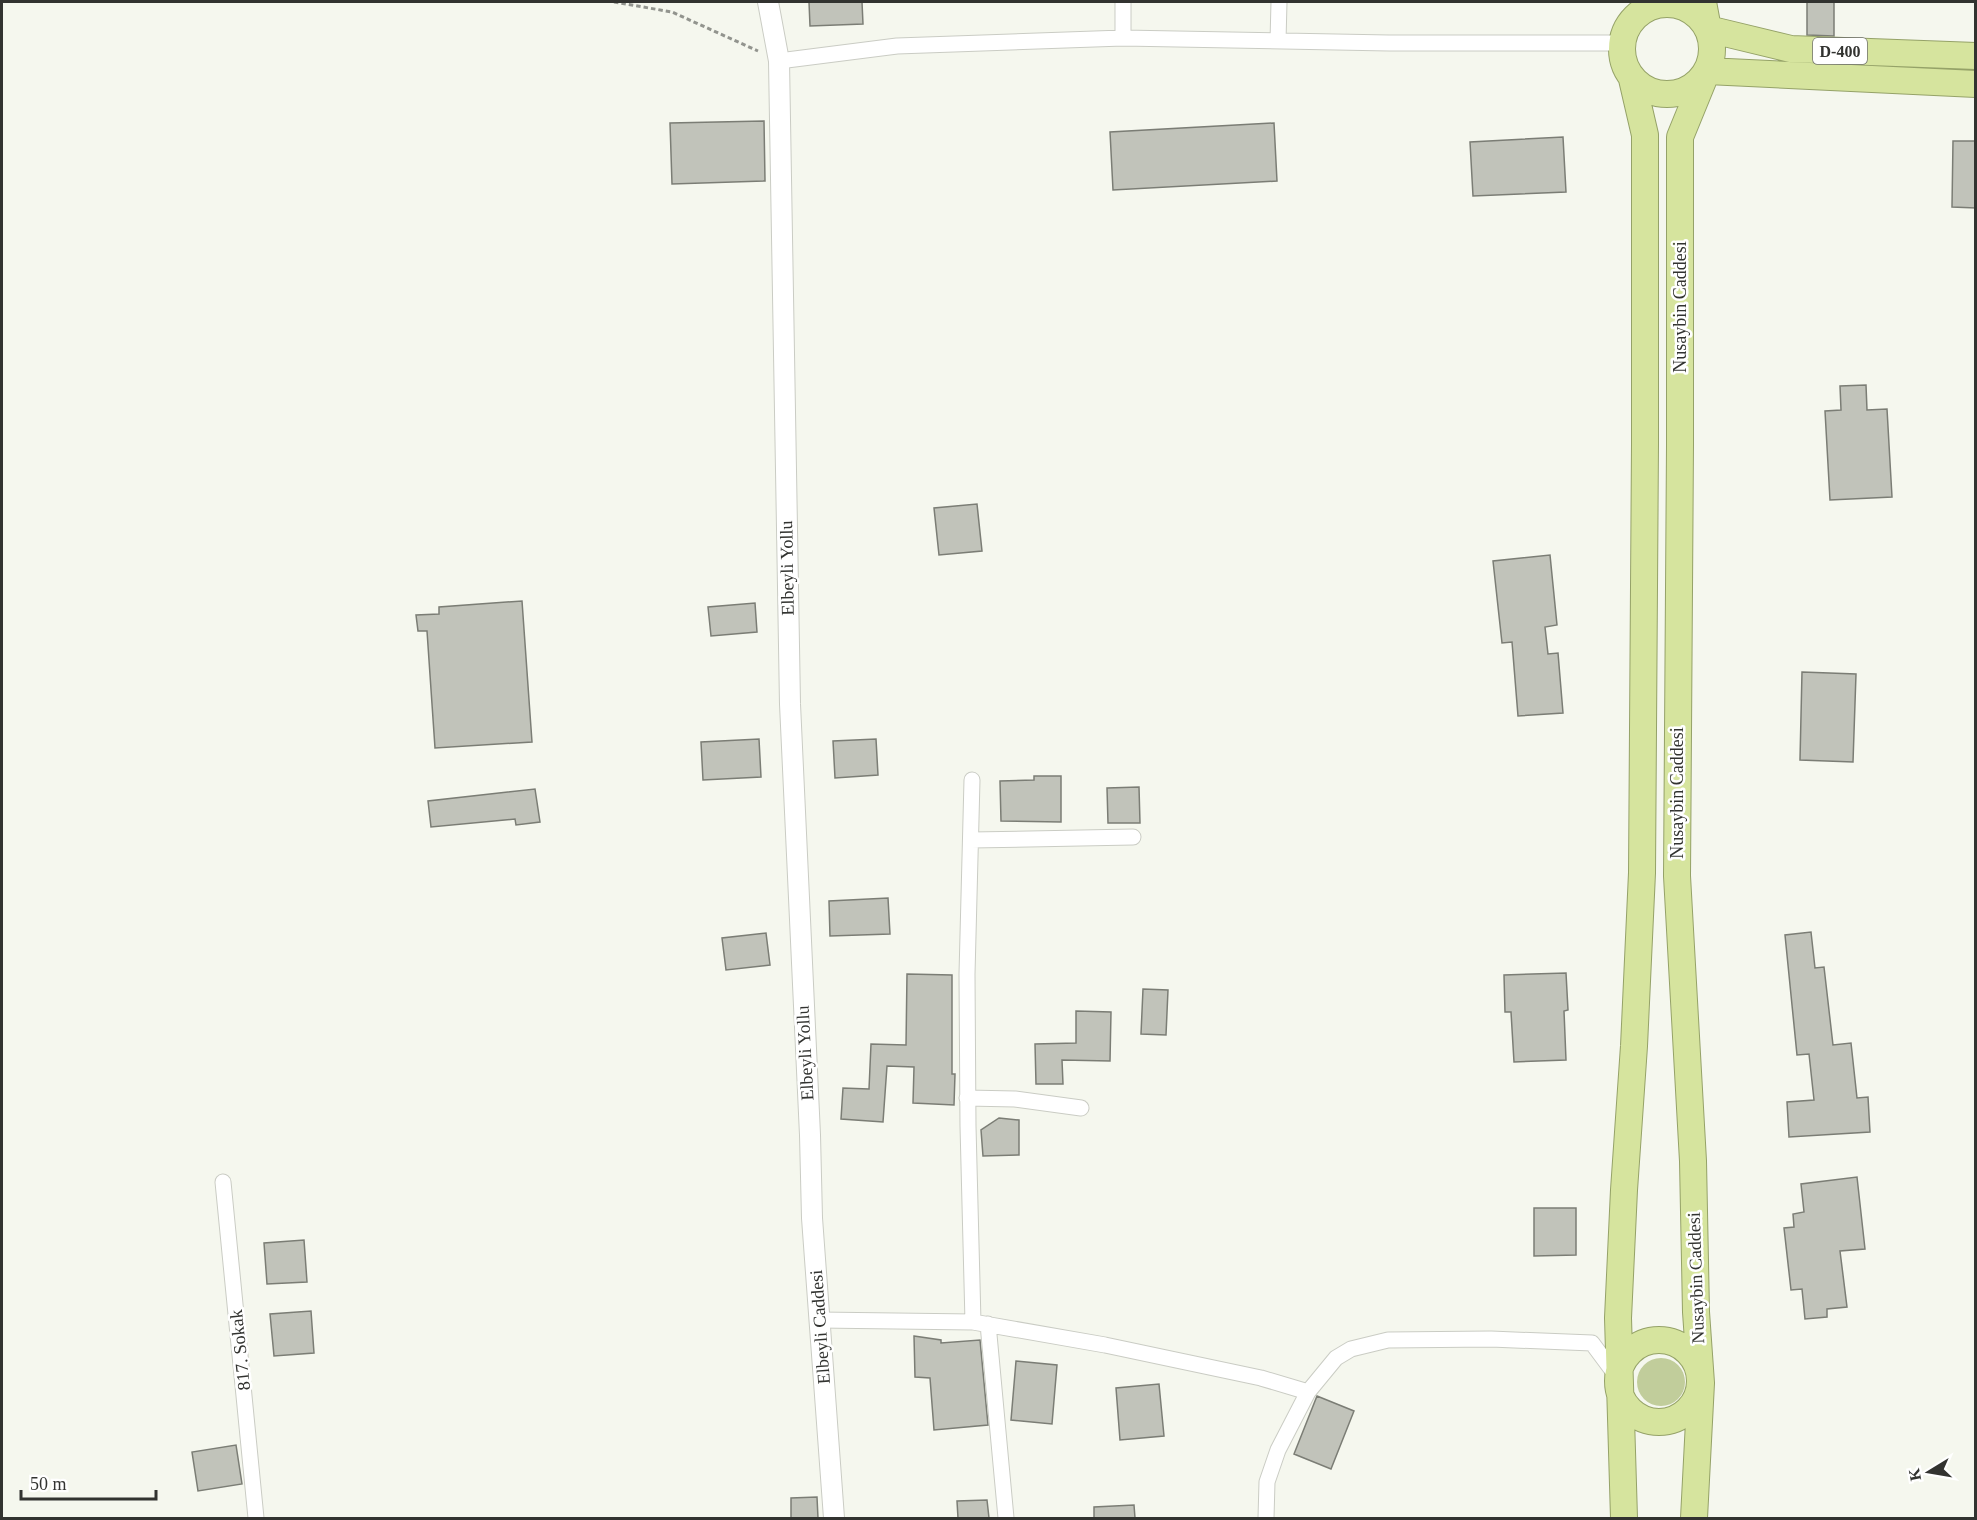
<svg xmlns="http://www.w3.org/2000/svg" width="1977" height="1520" font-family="'Times New Roman',serif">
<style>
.green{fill:#c1cd9b}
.building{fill:#c1c3ba;stroke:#7b7d75;stroke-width:1.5}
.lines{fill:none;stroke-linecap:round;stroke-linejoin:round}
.minor-casing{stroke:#caccc4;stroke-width:17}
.tertiary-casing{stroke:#caccc4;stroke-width:22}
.trunk-casing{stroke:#95a268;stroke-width:28}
.path{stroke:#92948e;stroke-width:3;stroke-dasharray:4.5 3;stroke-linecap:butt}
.minor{stroke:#fff;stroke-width:15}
.tertiary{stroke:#fff;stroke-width:20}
.trunk{stroke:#d6e49e;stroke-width:26}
.labels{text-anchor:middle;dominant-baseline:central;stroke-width:5;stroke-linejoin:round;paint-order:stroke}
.shield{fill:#fff;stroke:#70706e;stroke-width:1.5}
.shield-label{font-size:16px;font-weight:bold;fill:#323330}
.street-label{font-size:18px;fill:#323330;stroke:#fff}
</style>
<rect width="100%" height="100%" fill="#f5f7ee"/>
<path class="green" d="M1637 1382a24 24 0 1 1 48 0a24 24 0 1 1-48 0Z"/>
<path class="building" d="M809,2H862L863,24L810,26Z
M1807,2H1834V36L1807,35Z
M764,121L765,181L672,184L670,123Z
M1274,123L1277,181L1113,190L1110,132Z
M1563,137L1566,192L1473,196L1470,142Z
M1953,141H1976V208L1952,207Z
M1866,385L1867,410L1887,409L1892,497L1830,500L1825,411L1841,410L1840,386Z
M977,504L982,551L939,555L934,508Z
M1550,555L1557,625L1545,627L1548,654L1558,653L1563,713L1518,716L1512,642L1502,643L1493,561Z
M522,601L532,742L435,748L427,631H418L416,615L439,614V607Z
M755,603L757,632L711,636L708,607Z
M1802,672L1856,674L1853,762L1800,760Z
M759,739L761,777L703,780L701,742Z
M876,739L878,775L835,778L833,741Z
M1034,776H1061V822L1001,821L1000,781L1034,780Z
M1139,787L1140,823H1108L1107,788Z
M535,789L540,822L516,825L515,819L431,827L428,801Z
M888,898L890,934L830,936L829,901Z
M1811,932L1815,968L1824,967L1833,1045L1851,1043L1857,1098L1868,1097L1870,1132L1789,1137L1787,1102L1814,1100L1809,1054L1797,1055L1785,935Z
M766,933L770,965L726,970L722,938Z
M1566,973L1568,1010L1564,1011L1566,1060L1514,1062L1511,1012H1505L1504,975Z
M907,974L952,975V1074H955L954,1105L913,1103L914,1067L887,1066L883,1122L841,1119L843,1088L869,1089L871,1044L906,1045Z
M1143,989L1168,990L1166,1035L1141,1034Z
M1076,1011L1111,1012L1110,1061L1062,1060L1063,1084H1036L1035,1044L1076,1043Z
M999,1118L1019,1120V1155L983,1156L981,1130Z
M1857,1177L1865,1249L1840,1251L1847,1307L1827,1309V1317L1805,1319L1802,1289L1791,1290L1784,1228L1794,1227L1793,1214L1804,1212L1801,1184Z
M1534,1208H1576V1255L1534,1256Z
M304,1240L307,1282L267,1284L264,1243Z
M311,1311L314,1353L274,1356L270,1314Z
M914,1336L941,1340V1343L980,1340L988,1425L934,1430L930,1378L915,1377Z
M1016,1361L1057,1365L1052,1424L1011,1420Z
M1159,1384L1164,1436L1120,1440L1116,1388Z
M1317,1396L1354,1411L1331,1469L1294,1454Z
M236,1445L242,1484L198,1491L192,1452Z
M817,1497L818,1518H791V1498Z
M987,1500L989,1518H958L957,1501Z
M1134,1505L1135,1518H1094V1507Z"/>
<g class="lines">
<defs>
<path id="minor" d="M1123,2V38
M1278,41L1279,2
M779,61L897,46L1123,38L1389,43H1621
M972,780L967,974L968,1126L973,1322
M971,840L1133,837
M967,1098L1015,1099L1081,1108
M223,1182L256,1518
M819,1320L973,1322L1105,1345L1261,1378L1308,1392
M988,1324L1006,1518
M1266,1518L1267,1482L1278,1450L1308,1392L1336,1358L1351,1349L1388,1340L1491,1339L1592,1343L1618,1378"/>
<path id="tertiary" d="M768,2L779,61L790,704L810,1135L812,1218L834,1518"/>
<path id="trunk" d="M1703,2L1708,29L1791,49L1976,56
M1622 49a45 45 0 1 1 90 0a45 45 0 1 1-90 0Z
M1707,71L1976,84
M1618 1381a41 41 0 1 1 82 0a41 41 0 1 1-82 0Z
M1624,1518L1618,1318L1624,1190L1634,1046L1642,873L1645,444V135L1632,79
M1694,1518L1701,1383L1696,1312L1693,1161L1677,876L1680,445V137L1707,71"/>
</defs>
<use href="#minor" class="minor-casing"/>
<use href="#tertiary" class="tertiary-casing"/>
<use href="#trunk" class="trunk-casing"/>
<path class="path" d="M614,2L672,12L758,51"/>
<use href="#minor" class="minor"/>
<use href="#tertiary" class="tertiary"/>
<use href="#trunk" class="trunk"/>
</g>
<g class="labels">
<rect class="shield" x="1813" y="38" width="54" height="26" rx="4.5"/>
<g class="shield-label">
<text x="1840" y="51">D-400</text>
</g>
<g class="street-label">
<text transform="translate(1680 307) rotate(-90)">Nusaybin Caddesi</text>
<text transform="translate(787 568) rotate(-91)">Elbeyli Yollu</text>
<text transform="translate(1677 793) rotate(-90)">Nusaybin Caddesi</text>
<text transform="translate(805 1053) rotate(-93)">Elbeyli Yollu</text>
<text transform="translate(1696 1278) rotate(-92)">Nusaybin Caddesi</text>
<text transform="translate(820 1327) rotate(-94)">Elbeyli Caddesi</text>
<text transform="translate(240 1350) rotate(-96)">817. Sokak</text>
</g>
</g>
<rect width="1977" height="1520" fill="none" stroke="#323330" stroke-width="6"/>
<g transform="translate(1929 1472) rotate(259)" stroke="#ffffff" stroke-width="4.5" paint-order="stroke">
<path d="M0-4.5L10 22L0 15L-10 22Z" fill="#323330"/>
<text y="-9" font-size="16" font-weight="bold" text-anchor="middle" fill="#323330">K</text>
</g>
<path d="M21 1490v9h135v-9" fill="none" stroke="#323330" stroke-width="3"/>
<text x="30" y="1490" font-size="18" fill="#323330" stroke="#ffffff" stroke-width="4.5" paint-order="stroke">50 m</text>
</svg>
